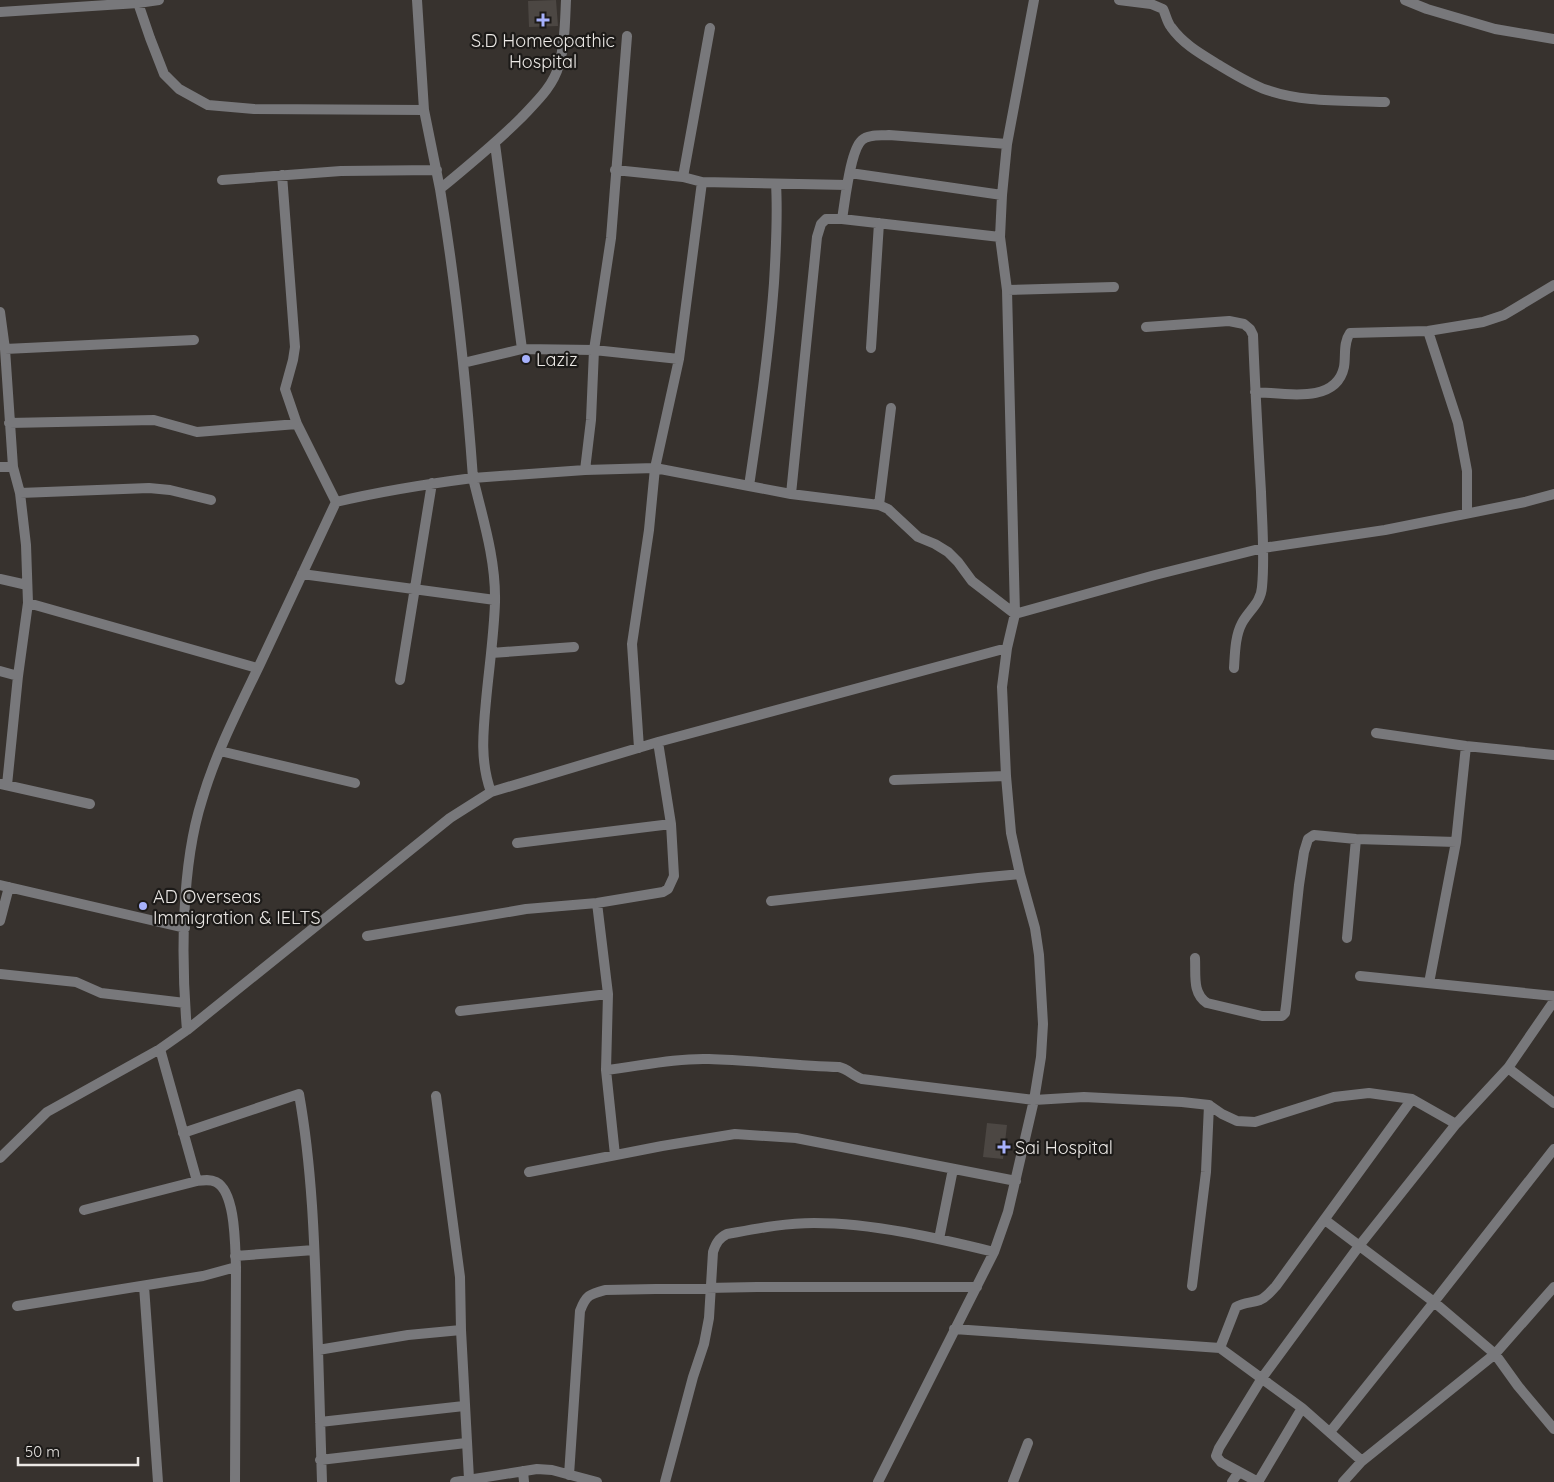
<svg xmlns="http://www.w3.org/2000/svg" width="1554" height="1482" font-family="Quicksand,sans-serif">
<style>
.building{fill:#4c4743}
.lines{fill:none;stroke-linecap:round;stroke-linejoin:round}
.street{stroke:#78787b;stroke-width:10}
.poi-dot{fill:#a6b1fc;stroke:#1c1a18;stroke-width:2}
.labels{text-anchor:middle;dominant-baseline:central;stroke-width:4.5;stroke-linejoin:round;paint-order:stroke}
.poi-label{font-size:18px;fill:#ebe8e5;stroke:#1c1a18;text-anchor:start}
</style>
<rect width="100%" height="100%" fill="#37322e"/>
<path class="building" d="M556,0L558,26L529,27L528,1Z
M987,1123L1007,1125L1003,1159L983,1157Z"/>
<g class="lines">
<path class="street" d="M137,0L150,38L164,74L179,89L208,105L254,109L424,110
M417,0L424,110L440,189
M566,0C565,21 565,45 559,65C553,87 536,102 521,118C496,143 468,166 440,189C456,285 466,381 473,478L585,470L591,420L594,350L611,238L627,36
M1119,0L1151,4L1163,9C1166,15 1167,22 1171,27C1183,44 1201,54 1219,65C1234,74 1250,84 1267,90C1304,103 1346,100 1385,102
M1405,0L1427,9L1495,29L1554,39
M0,12L138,3L159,0
M495,144L522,349
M615,170L683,177L702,182
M850,173L1002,195
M282,175L295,347L293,360L285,389L297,424L336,502
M683,177L710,28
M222,180L341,171L437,170
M842,219C845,202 850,150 862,140C869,134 881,136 889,135L1007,144
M1007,290L1114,287
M0,312L5,349L13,467L20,493L26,545L28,603L18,676L0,671
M1146,327L1229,321L1244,324L1250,329L1253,335C1255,387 1258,440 1261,492C1262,523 1265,556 1262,587C1261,603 1249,610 1242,623C1235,636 1235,653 1234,668
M1428,331L1458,423L1467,471V513
M871,348L879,223
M5,349L194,340
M463,363L522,349L594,350L679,359
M1255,392C1284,393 1336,405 1344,367C1346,355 1343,343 1350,333L1428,331L1483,322L1504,315L1554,285
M9,423L154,420L197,432L297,424
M0,467H13
M585,470L655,468L679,359L702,182L847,185
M749,486L791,494L817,237L821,224L826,219H842L1000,237
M20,493L149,488L170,490L211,500
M791,494L879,505L888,509L918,537L935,544L948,552L958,562L972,581L1015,614L1155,575L1263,548L1385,530L1525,502L1554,494
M879,505L891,408
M302,574L495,600
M0,579L27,585
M28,603L257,668
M491,653L574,647
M400,680L432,483
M1376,733L1466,746L1554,755
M639,748L632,644L649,530L655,468L749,486C759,419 769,351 774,283C776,250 778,217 776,184
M220,751L355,783
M894,780L1006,776
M1,784L90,804
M7,785L18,676
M517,843L671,824
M0,885L185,928
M771,901L978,878L1020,874
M597,903L608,994L606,1070L615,1155
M0,921L9,887
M367,936L526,909L597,903L663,892L668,889L674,876L671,824L658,742
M1347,938L1356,839
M1195,958C1196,975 1192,993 1207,1003L1262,1016H1282L1285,1013L1286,1006L1299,885L1304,852L1308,839L1314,835L1356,839L1456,842L1466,746
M0,974L76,982L101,993L185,1003
M1360,976L1554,996
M1429,983L1456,842
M460,1011L608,994
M187,1030C181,960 181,866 202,800C216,752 239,708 260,664C285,610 311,556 336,502C382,491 427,484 473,478C483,519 496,560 495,602C494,635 489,668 486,701C483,732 480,762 491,792
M1508,1068L1554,1103
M606,1070C640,1066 675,1058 709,1059C752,1060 795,1066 839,1067C848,1069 853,1076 862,1079L1034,1100L1084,1097L1182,1102L1209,1105L1206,1172L1192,1286
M436,1096L460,1277L461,1330L469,1479
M1209,1105L1222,1114L1237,1121L1255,1122L1334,1097L1369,1093L1412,1099L1456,1124
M183,1133L299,1094C314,1178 315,1265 318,1350
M0,1158L47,1112L160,1049L187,1030L450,818L491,792L658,742L1007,648
M529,1172L662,1146L735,1134L796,1138L1016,1181
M84,1210L197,1181
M1325,1220L1434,1302L1495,1354L1518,1386L1554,1429
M939,1239L953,1169
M235,1256L314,1250
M144,1286L158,1482
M17,1306L203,1276L236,1267C235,1247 236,1192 216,1182C210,1179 204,1180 197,1181L160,1049
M954,1329L1220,1348L1302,1408L1362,1461L1495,1354L1554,1287
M1220,1348L1236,1307C1244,1302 1252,1303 1260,1300C1267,1297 1271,1291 1276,1286L1412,1099
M320,1422L464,1406
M1330,1432L1434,1302L1554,1149
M320,1460L466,1443
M523,1471L524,1482
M569,1475L580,1311C586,1295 590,1294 605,1290L757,1287H977
M235,1482L236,1267
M322,1482L318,1350L408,1335L461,1330
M455,1482L537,1469L552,1470L597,1482
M665,1482L693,1377L704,1344L709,1318L713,1252C716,1243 719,1238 727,1234C755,1229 784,1223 814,1223C873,1223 937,1238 994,1252
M878,1482L994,1252L1008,1212L1034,1100L1041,1057L1043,1024L1039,955L1035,928L1020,874L1011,833L1006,776L1002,687L1007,648L1015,614L1007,290L1000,237L1002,195L1007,144L1034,0
M1013,1482L1028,1443
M1232,1482L1238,1473
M1258,1482L1221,1462L1216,1456L1219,1448L1262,1378L1359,1246L1456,1124L1508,1068L1554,1001
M1258,1482L1302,1408
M1343,1482L1362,1461"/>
</g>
<g class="poi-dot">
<path d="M540.5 12.5h5v5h5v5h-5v5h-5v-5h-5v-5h5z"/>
<circle cx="526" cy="359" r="5"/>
<circle cx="143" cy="906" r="5"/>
<path d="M1001.5 1139.5h5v5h5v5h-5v5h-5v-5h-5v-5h5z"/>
</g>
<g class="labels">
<g class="poi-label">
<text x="543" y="40" text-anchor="middle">S.D Homeopathic<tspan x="543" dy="21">Hospital</tspan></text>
<text x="536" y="359">Laziz</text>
<text x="153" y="896">AD Overseas<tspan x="153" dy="21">Immigration &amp; IELTS</tspan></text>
<text x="1015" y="1147">Sai Hospital</text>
</g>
</g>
<path d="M18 1457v8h120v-8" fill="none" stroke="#ebe8e5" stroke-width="2.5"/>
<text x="25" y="1457" font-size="15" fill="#ebe8e5" stroke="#1c1a18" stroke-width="4" paint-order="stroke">50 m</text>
</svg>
